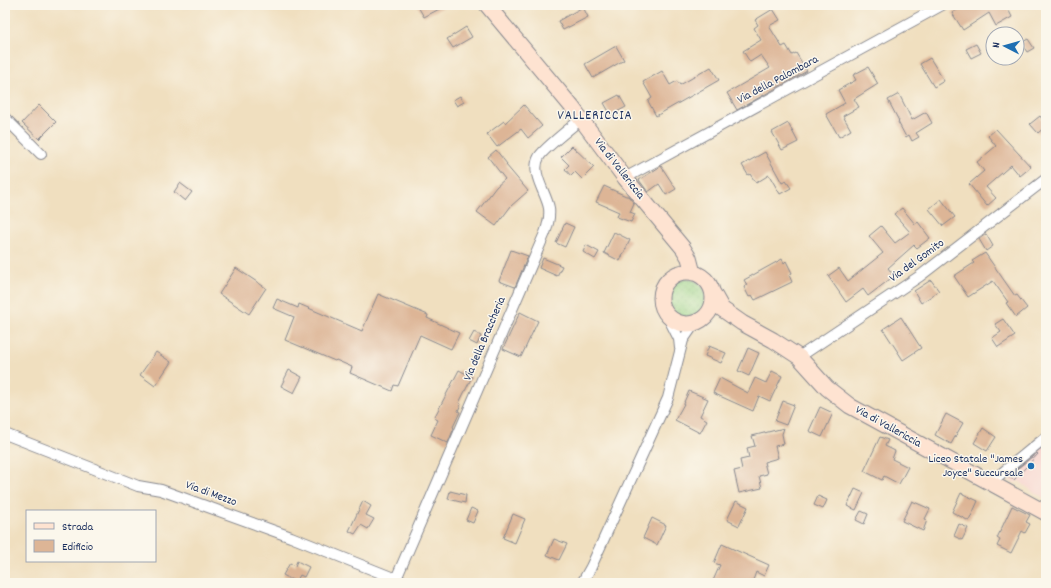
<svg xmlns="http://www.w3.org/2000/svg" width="1051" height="588" font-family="Dekko,sans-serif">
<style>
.built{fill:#f7d0ca}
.grass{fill:url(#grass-dots);stroke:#5a8072}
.building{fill:#ddb596}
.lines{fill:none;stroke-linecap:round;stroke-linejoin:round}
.street-casing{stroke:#86878e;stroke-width:12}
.secondary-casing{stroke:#86878e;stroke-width:17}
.street{stroke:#fff;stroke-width:10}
.secondary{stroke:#fee3d1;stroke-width:15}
.poi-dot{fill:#1f6fb2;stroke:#fbf7ec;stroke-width:1.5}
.labels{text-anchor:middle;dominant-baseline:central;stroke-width:3;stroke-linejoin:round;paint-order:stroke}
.street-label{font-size:12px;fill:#1b2f5e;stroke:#fbf7ec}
.poi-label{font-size:12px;fill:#1b2f5e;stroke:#fbf7ec;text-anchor:end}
.neighbourhood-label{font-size:13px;letter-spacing:1px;fill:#1b2f5e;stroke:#fbf7ec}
</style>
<defs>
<pattern id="grass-dots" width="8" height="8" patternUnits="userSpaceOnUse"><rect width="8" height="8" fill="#99d285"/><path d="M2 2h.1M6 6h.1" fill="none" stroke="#7cab70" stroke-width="1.8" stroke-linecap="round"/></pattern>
</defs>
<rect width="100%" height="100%" fill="#fbf7ec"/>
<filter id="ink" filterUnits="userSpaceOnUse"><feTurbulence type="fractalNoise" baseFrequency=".025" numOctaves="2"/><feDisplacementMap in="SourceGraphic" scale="8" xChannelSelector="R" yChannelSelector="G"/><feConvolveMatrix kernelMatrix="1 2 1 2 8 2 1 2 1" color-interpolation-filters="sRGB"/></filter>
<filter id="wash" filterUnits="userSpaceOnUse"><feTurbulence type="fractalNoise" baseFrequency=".012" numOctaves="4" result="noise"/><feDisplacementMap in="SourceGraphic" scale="16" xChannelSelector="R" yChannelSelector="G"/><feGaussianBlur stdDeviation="0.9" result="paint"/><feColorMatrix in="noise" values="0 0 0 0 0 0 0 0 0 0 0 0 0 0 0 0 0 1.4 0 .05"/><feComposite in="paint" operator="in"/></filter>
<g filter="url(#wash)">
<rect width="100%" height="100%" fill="#f0dfbf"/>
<path class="built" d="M1046,440V499L1032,491L1019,481L1015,483L1004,477Z"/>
<path class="grass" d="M668 298a19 19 0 1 1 38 0a19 19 0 1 1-38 0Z"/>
<g id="blocks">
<path class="building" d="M417,5H447L424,17Z
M965,5H978L980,8L985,5H1006L1012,17L996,26L989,13L963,30L952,13Z
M583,7L588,17L563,30L558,21Z
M773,9L780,20L769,26L782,47L786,45L792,55L796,53L807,71L737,110L727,93L770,68L761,55L750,62L743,51L761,40L754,28L758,25L755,20Z
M466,27L472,37L453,48L447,39Z
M1028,39L1034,48L1027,52L1021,43Z
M976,44L981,53L971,58L966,49Z
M616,46L624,60L593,78L585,64Z
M930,58L944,81L934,87L920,64Z
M711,67L719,80L656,116L648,101L652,98L643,82L662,71L670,85L677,81L680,85Z
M868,67L878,84L854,99L859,107L843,116L851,130L839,137L826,114L845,103L838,90L856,80L853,75Z
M899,94L912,120L926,112L932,123L916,133L919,137L912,141L909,135L906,137L898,122L899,121L888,100Z
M619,95L626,107L611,115L604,103Z
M460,96L464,102L457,106L453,100Z
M39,105L56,122L39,139L22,123Z
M524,105L542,126L528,138L521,129L497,147L487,134L504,121L505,123Z
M1040,116L1046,124V126L1038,133L1030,124Z
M788,123L798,142L782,150L772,132Z
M996,129L1031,167L1020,176L1011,165L986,187L996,198L987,206L969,184L984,171L977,162L996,146L988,136Z
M572,146L594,167L582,179L575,172L571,176L565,169L569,165L561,157Z
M496,150L507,164L506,165L528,191L511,206L496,226L477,212L496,187L505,179L488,157Z
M765,152L782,183L786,181L791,188L780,194L769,175L756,183L750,174L748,175L742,165Z
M661,166L676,189L666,195L659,184L648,192L639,180Z
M180,183L192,192L185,201L174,192Z
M604,186L626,196H628L634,203L630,212L635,214L631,222L617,217L619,212L596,202Z
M941,199L955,217L943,226L929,209Z
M902,208L915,224L918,222L930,238L917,248L914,245L888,268L894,276L868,296L863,289L846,302L828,276L839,268L848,281L883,253L869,236L881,226L895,243L910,232L894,214Z
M565,223L574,227L565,247L556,243Z
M614,232L630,240L620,261L604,253Z
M986,234L993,246L986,251L979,239Z
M586,245L599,252L595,259L583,252Z
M511,250L528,256L515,287L499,281Z
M985,253L1015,296L1017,295L1027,308L1016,317L1006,303L1008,302L993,281L968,297L954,276L974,263L972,261Z
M543,258L562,266L557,276L539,268Z
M782,259L784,263L786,261L792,273L789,275L792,282L755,300L752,295L749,297L744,287L747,285L744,280Z
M236,268L266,288L249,314L219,294Z
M931,280L939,291L921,303L914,291Z
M378,294L428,315L427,318L459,333L451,349L420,335L398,386L394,385L392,391L350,373L352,367L336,360L335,361L285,340L294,317L273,308L277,299L298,308L299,304L362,331Z
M520,312L538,321L521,357L503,349Z
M901,317L921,348L903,360L883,329Z
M1003,319L1015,336L998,347L992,338L1001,332L995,324Z
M474,332L481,336L477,345L469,341Z
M709,346L726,353L721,363L705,356Z
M748,348L759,353L749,376L738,371Z
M156,352L171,362L155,386L140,375Z
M289,370L302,377L294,393L281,386Z
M459,370L472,377L459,403L461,404L458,411L460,412L453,427L454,428L448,443L431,435L438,420L434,418Z
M772,371L782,376L770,401L759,396L753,411L713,393L720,378L748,393L755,378L766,383Z
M689,391L708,399L700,416L707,420L700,433L675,420L685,402H684Z
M783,401L794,405L786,425L775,421Z
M820,407L833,413L822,437L809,431Z
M946,414L963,423L951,444L935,435Z
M784,428L782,434L784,444L775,446L778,458L764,462L767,474L759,476L762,488L739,493L734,471L742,469L740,460L749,458L747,448L755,446L752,436Z
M983,428L996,437L987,451L974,443Z
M880,437L888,440L885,446L895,451L892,459L908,467L899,484L884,476L882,480L864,471Z
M1037,453L1038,454L1014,480L1008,476Z
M855,489L864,493L856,510L847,506Z
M450,491L466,495L465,503L448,499Z
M961,493L978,501L969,521L952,512Z
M818,496L827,500L823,509L814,505Z
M363,501L371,506L366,515L374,519L368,529L361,525L355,534L349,531Z
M736,501L748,507L739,526L727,520Z
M912,501L930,509L925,519L927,520L923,531L902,521Z
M1012,506L1030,515L1026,522L1030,524L1025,533L1022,531L1011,553L997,546L1000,540L997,538Z
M471,508L478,511L473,523L466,520Z
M861,511L868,514L864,524L856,520Z
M513,514L525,519L515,543L503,538Z
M652,518L666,525L657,545L643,538Z
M959,524L968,528L962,540L954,536Z
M554,539L567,544L559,560L547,555Z
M722,544L769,565L764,576L756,572L752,583H712L720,565L714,563Z
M297,561L309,567L304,577L300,575L296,582L283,575L290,563L295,566Z"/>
</g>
</g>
<g filter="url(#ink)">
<use href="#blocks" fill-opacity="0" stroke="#86878e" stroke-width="1"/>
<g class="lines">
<defs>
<path id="street" d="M5,118L41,154
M625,178L942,5
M667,315L679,339L680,348
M799,357L920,276L1046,179
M5,434L138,486L161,490L291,537L406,583
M991,482L1046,437
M396,579L545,233C548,225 550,216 549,208C546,192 530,173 539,157C543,149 572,127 581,119
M582,583L591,567L668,398L683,340L692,327L699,321"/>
<path id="secondary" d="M487,5L572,107L625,178L683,248L689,258L693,273
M661 298a26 26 0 1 1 52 0a26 26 0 1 1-52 0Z
M713,293L722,309L742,323L773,340L799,357L827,388L850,406L1046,513"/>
</defs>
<use href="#street" class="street-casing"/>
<use href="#secondary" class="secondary-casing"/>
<use href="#street" class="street"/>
<use href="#secondary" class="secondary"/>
</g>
</g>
<circle class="poi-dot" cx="1031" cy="466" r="4"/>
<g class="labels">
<g class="street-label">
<text transform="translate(778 80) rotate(-28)">Via della Palombara</text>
<text transform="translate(619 169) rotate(52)">Via di Vallericcia</text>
<text transform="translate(917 261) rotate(-36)">Via del Gomito</text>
<text transform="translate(485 339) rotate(-67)">Via della Braccheria</text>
<text transform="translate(888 427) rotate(29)">Via di Vallericcia</text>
<text transform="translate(211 494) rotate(20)">Via di Mezzo</text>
</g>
<g class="poi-label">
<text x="1023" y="459">Liceo Statale "James<tspan x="1023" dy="14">Joyce" Succursale</tspan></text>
</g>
<g class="neighbourhood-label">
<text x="595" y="116">VALLERICCIA</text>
</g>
</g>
<rect width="1051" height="588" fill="none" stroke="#fbf7ec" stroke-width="20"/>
<rect x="26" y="510" width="130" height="52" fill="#fbf7ec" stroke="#a1a7b3"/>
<rect x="34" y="523" width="20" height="6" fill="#fee3d1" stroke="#a1a7b3"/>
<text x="62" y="530" font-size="12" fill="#1b2f5e">Strada</text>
<rect x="34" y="540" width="20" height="12" fill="#ddb596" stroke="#a1a7b3"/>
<text x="62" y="550" font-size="12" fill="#1b2f5e">Edificio</text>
<g transform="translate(1005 46) rotate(276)"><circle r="19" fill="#fbf7ec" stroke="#a1a7b3"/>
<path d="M0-3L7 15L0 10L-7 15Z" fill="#1f6fb2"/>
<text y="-6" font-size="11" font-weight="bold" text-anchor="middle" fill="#1b2f5e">N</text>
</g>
</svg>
